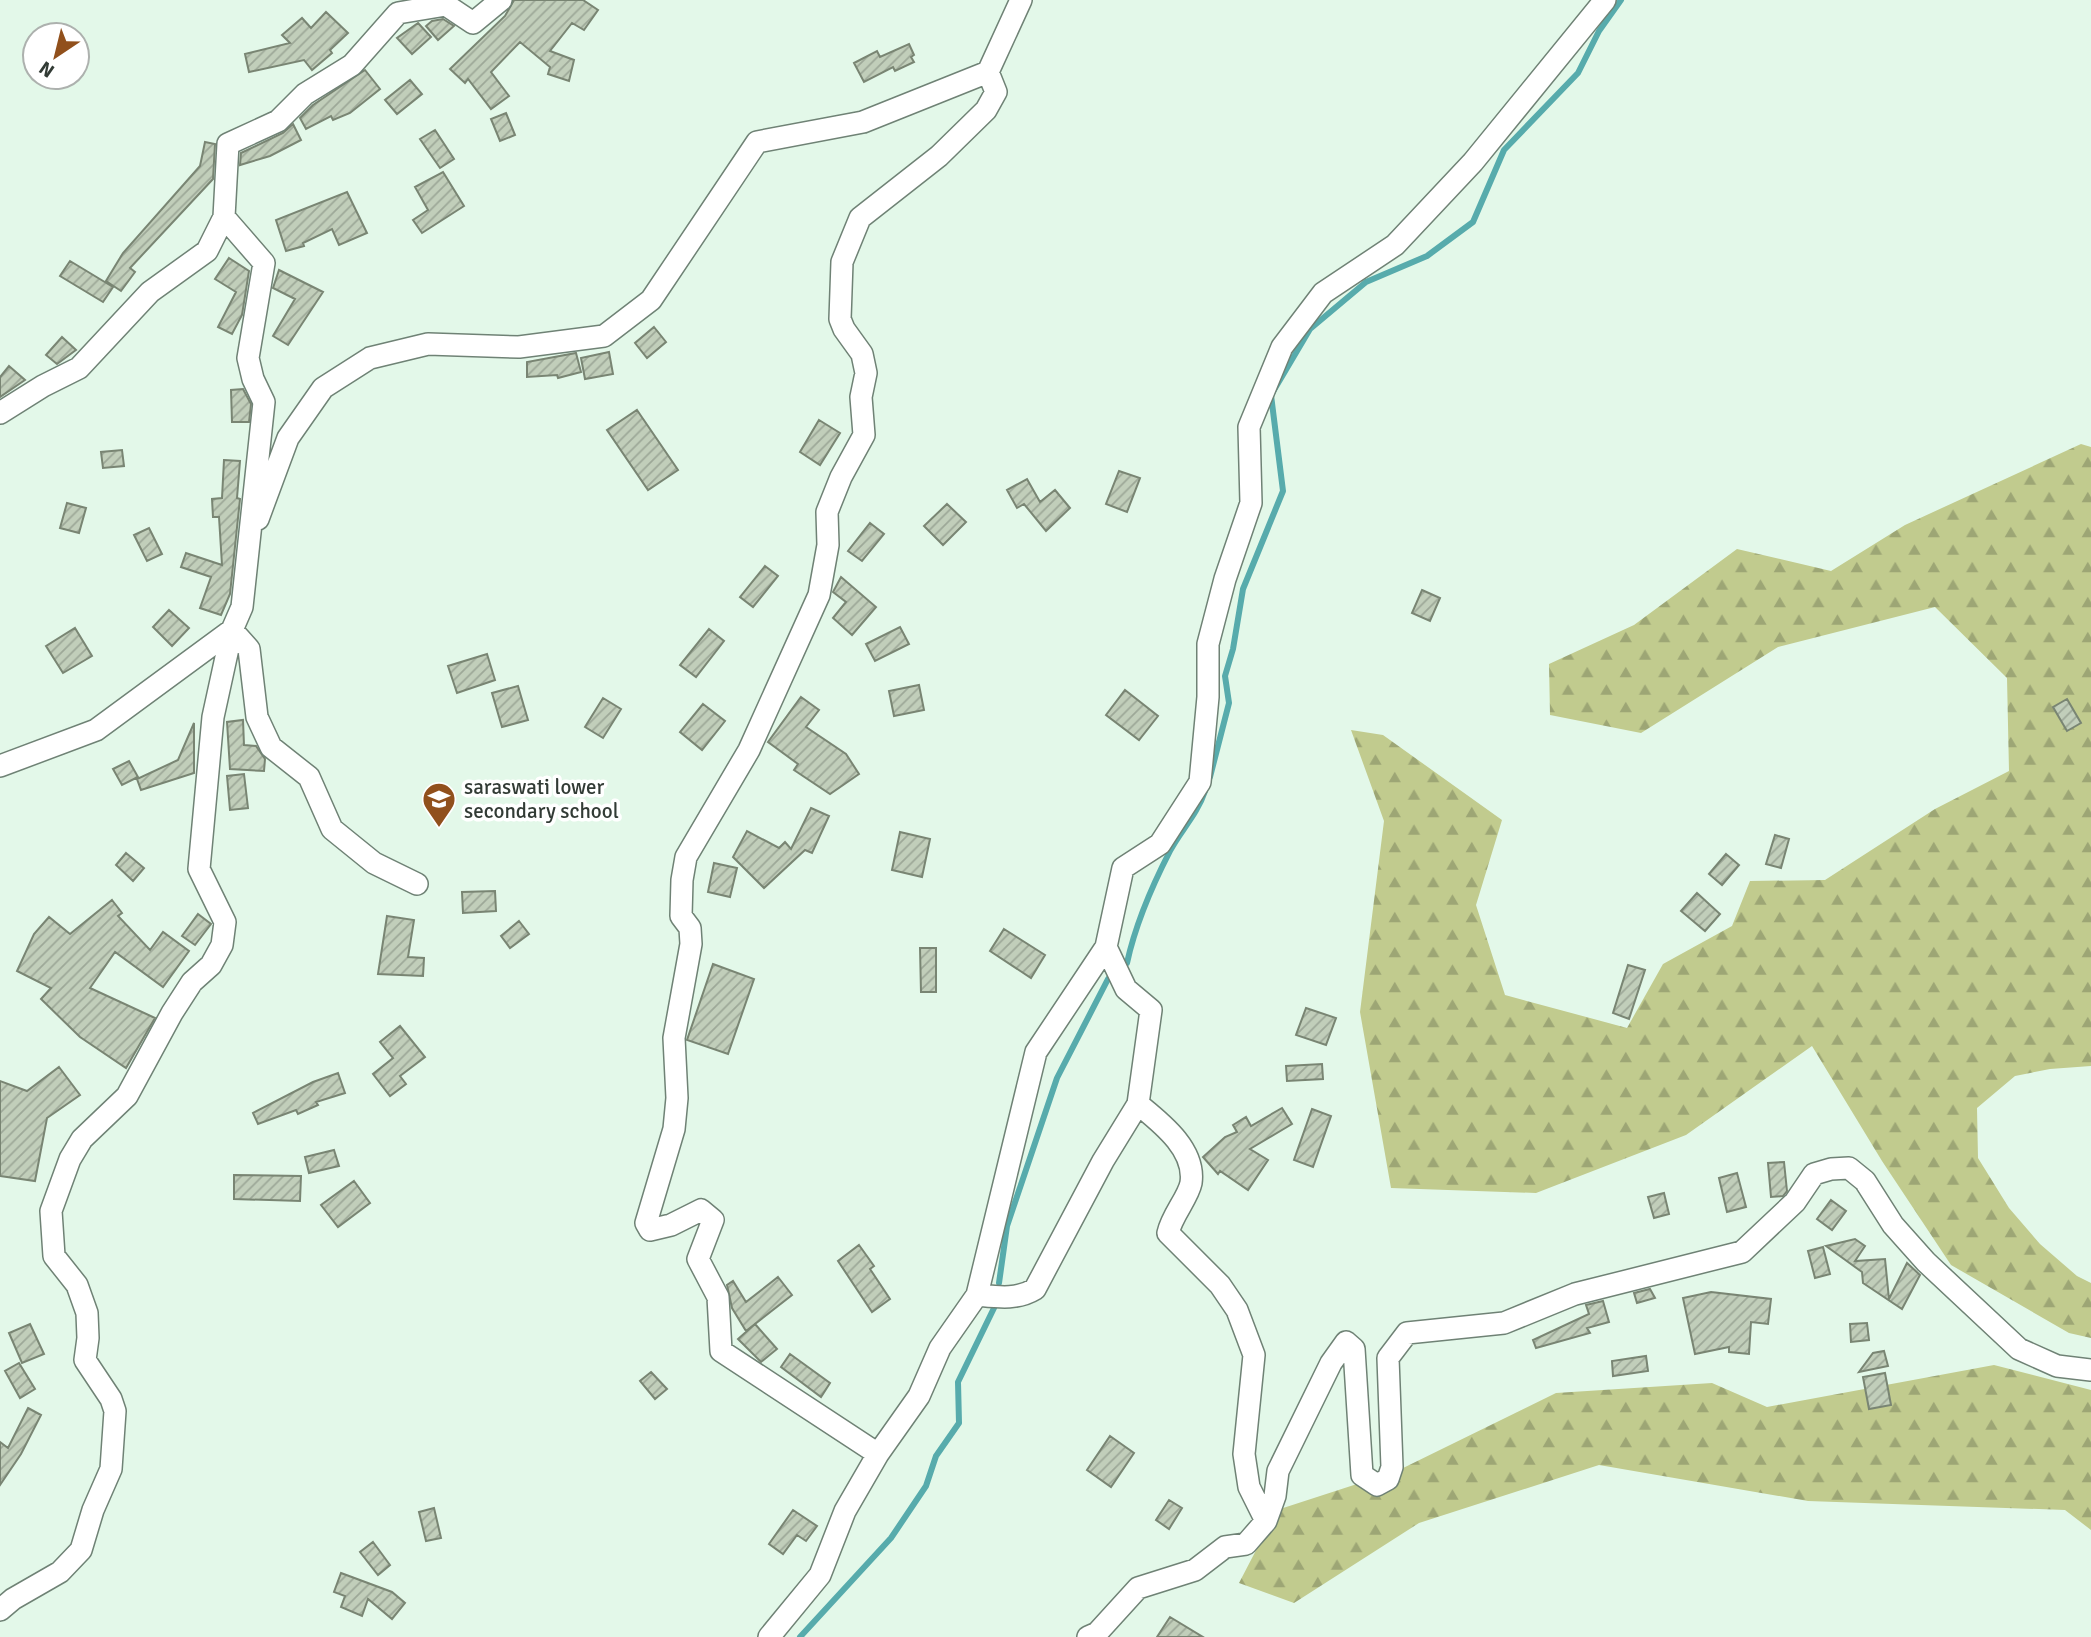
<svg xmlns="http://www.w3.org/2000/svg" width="2091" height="1637" font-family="Signika,sans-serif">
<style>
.forest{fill:url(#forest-firs)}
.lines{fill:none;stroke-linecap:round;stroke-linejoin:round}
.stream{stroke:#57abac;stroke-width:6}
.building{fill:url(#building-hatch);stroke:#798573;stroke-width:2}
.minor-casing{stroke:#6f8275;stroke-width:24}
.minor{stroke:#fff;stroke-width:21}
.labels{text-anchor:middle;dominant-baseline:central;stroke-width:7;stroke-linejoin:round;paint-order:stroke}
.poi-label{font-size:21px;fill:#323b35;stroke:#fff;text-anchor:start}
</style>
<defs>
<pattern id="forest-firs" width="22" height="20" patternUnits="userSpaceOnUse" patternTransform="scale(1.75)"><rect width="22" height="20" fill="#c1cb8e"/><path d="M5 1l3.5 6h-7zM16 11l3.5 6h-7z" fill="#9da675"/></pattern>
<pattern id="building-hatch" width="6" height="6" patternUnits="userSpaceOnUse" patternTransform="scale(1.75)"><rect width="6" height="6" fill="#c1ceba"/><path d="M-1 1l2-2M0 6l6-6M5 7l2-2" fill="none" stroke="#9da898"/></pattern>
</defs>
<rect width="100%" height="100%" fill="#e3f8e9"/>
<path class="forest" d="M2081,444L2091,447V1066L2050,1069L2015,1076L1977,1108L1978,1158L2009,1208L2040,1244L2077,1276L2091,1283V1338L2069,1333L1951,1265L1882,1161L1812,1046L1686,1135L1536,1193L1391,1188L1360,1012L1384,821L1351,730L1383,735L1502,820L1476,905L1505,995L1627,1028L1663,964L1732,926L1750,881L1825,880L1935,809L2009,771L2007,678L1935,607L1778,647L1641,733L1550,715L1549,664L1634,625L1737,549L1831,571L1905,525Z
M1994,1365L2091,1390V1530L2065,1510L1808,1501L1599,1465L1419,1523L1294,1603L1239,1583L1277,1510L1397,1471L1556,1393L1712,1383L1767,1407Z"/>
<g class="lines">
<path class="stream" d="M1210,777L1229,703L1225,676L1233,649L1243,589L1283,491L1271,395L1310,329L1366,282L1427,256L1473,222L1504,150L1578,73L1599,31L1621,0
M1127,963C1135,926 1152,886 1170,851C1181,830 1197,815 1205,791
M999,1283L1007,1226L1057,1078L1108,979
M800,1637L891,1538L926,1486L936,1456L959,1423L958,1382L994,1308"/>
</g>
<path class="building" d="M514,0H583L598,10L584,30L572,23L550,51L574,60L569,81L548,74L550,67L520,42L491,72L509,96L491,109L468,79L465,83L450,69L505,16Z
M326,12L348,33L330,50L332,53L312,70L304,60L249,72L245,54L290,43L282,35L302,18L311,28Z
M443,19L454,26L438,40L426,26L432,21Z
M418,23L431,37L412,54L397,38Z
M909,44L914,55L911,57L914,62L895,71L893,67L864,82L854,63L877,51L880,57Z
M365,70L380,89L350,113L333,120L331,116L306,129L300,118L313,105Z
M410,80L422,94L397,114L385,100Z
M506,113L515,135L500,141L491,119Z
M293,124L301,140L270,156L240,165L241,153L283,133Z
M435,130L454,159L440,168L420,139Z
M205,142L215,144L213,179L130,268L135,272L121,291L106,281L123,253L200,166Z
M443,172L464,206L422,233L413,220L428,210L415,187Z
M347,192L367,233L339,245L332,229L303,243L304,246L286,251L276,220Z
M229,258L249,271L242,315L232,334L218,327L236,292L215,279Z
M70,261L113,287L103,302L60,276Z
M279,270L323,292L288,345L273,336L295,299L273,288Z
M654,327L666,342L647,358L635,343Z
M62,337L76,350L57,364L46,355Z
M609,352L613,374L585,379L581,358Z
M576,353L581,372L558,378L557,375L527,377V362Z
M9,366L25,380L0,397V377Z
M243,389L251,404L249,422H232L231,390Z
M637,410L678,470L648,490L607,430Z
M819,420L840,433L820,465L800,452Z
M122,450L124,466L103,468L101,452Z
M224,460L240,461L237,498L240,499L230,594L221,615L200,608L211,577L181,567L186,553L222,565L219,517H213L212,499L222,498Z
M1119,471L1140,478L1127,512L1106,504Z
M1027,479L1040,502L1055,490L1070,508L1046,531L1024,504L1017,508L1007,490Z
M67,503L86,508L79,533L60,528Z
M947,504L966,522L943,545L924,526Z
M870,523L884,534L862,561L848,551Z
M149,528L162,554L147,561L134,535Z
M765,566L778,576L753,607L740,597Z
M841,577L876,607L852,635L833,618L846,602L833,592Z
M1422,590L1440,598L1430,621L1412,613Z
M169,610L189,628L172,646L153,627Z
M900,627L909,644L875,661L866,644Z
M75,628L92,656L63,673L46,646Z
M709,629L724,641L696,677L680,665Z
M487,654L495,680L457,693L448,666Z
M919,685L924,710L894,716L889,691Z
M518,686L528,720L502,727L492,693Z
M1125,690L1158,716L1139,740L1106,715Z
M801,697L819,710L806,727L846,754L859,774L830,794L794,770L798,764L768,742Z
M603,698L621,709L603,738L585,727Z
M2067,699L2081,723L2067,731L2053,707Z
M703,704L725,721L702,750L680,732Z
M243,720L244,745L256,746L265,759L264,771L230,769L227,722Z
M194,723V773L141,790L137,779L178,760Z
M129,761L138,777L122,785L113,769Z
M244,774L248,808L230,810L227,776Z
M811,808L829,816L812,853L805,850L764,888L733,857L747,831L779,848L785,842L791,849Z
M900,832L930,839L922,877L892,870Z
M1775,835L1789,839L1781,868L1766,864Z
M126,853L144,868L133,881L116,865Z
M1726,854L1739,865L1722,885L1709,874Z
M714,863L737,868L730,897L708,892Z
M495,891L496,911L463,913L462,892Z
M1697,893L1720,914L1705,931L1681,911Z
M112,900L122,913L118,916L150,950L163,932L189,951L163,987L115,952L90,988L155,1018L126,1068L80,1037L41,999L51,988L17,971L34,934L49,917L70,934Z
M198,914L211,924L195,945L182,936Z
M387,916L414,920L408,957L424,958L423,976L378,974Z
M519,921L529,934L510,948L501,936Z
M1004,929L1045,955L1031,978L990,951Z
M920,948H936V992H921Z
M713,964L754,979L728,1054L687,1040Z
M1628,965L1645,970L1629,1019L1613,1013Z
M1306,1008L1336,1018L1326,1045L1296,1035Z
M400,1026L425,1057L400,1076L406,1084L390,1096L373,1074L393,1058L380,1042Z
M1322,1064L1323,1079L1287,1081L1286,1066Z
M59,1067L80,1095L47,1118L35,1181L0,1176V1081L27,1091Z
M338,1073L345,1093L316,1102L318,1105L298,1114L296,1110L258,1124L253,1113L313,1082Z
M1282,1108L1292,1124L1250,1149L1268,1160L1248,1190L1220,1171L1218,1174L1203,1157L1225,1137L1237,1132L1233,1125L1246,1117L1251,1126Z
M1312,1109L1331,1116L1313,1167L1294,1160Z
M334,1150L339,1166L309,1173L305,1157Z
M1784,1162L1787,1191L1783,1196L1771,1197L1768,1163Z
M1737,1173L1746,1207L1727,1212L1719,1178Z
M234,1175L301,1176L300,1201L234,1199Z
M354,1181L370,1203L338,1227L321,1205Z
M1664,1193L1669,1214L1654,1218L1648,1197Z
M1831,1200L1846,1211L1832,1230L1817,1219Z
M1855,1239L1865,1246L1855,1261L1885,1259L1889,1299L1907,1263L1920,1275L1902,1309L1863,1283L1862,1272L1826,1246Z
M859,1245L874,1266L870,1269L890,1299L872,1312L838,1261Z
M1823,1247L1830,1274L1815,1278L1808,1251Z
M778,1277L792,1295L746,1331L732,1308L727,1285L733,1281L746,1302Z
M1650,1289L1655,1298L1637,1303L1634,1293Z
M1711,1292L1771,1299L1768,1324L1751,1322L1749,1354L1729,1352V1347L1695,1354L1683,1298Z
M1603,1301L1609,1322L1587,1328L1590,1333L1536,1348L1533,1340L1589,1314L1586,1305Z
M1867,1323L1869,1340L1851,1342L1850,1324Z
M30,1324L44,1354L22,1363L9,1333Z
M755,1324L777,1349L761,1362L738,1339Z
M1884,1351L1888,1366L1859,1372L1873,1353Z
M790,1354L830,1383L821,1397L781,1367Z
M1646,1356L1648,1371L1613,1376L1612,1361Z
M19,1363L35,1389L20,1398L5,1371Z
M651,1372L667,1389L655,1399L640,1381Z
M1885,1373L1891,1405L1869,1409L1863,1377Z
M28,1408L41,1415L21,1454L0,1485V1442L8,1448Z
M1110,1436L1134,1453L1111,1487L1087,1470Z
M1169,1500L1182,1508L1169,1529L1156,1520Z
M434,1508L441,1538L426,1541L419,1512Z
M793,1510L817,1526L806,1541L797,1535L783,1554L769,1544Z
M373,1542L390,1565L378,1575L360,1552Z
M341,1573L392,1592L405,1603L392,1619L368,1599L362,1616L341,1607L345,1596L334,1592Z
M1170,1617L1203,1637H1157Z"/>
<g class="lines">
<defs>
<path id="minor" d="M0,413L43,386L79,368L150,292L207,251L224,217L228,144L278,121L305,94L352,65L398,13L446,5L473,23L501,0
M258,519L288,438L323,388L370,358L428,344L519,347L604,336L651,300L757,142L863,122L988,72L1021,0
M0,766L96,730L232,630L249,649L257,717L271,747L309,777L332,829L374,863L417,884
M1138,1104C1160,1122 1196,1149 1191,1183C1188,1198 1172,1215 1168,1233L1220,1285L1237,1310L1254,1355L1244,1454L1249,1487L1266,1521
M977,1295C998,1297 1017,1300 1035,1289L1103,1161L1138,1104L1151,1010L1126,989L1106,947
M878,1454L721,1351L718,1297L698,1259L713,1220L701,1210L671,1225L650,1230L646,1223L674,1129L677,1098L674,1038L691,944L690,928L681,916L682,880L686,857L749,750L819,595L828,545L827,512L841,477L864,435L861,397L866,373L862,354L844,329L840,319L842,262L860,218L939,156L986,110L996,92L988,72
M0,1610L13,1599L60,1572L81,1550L93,1510L111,1469L115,1411L111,1399L85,1360L88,1338L87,1313L77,1285L54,1256L51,1211L70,1159L82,1139L127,1096L172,1013L192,982L211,965L222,945L225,922L199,869L213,717L232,630L242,607L264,402L253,379L248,358L264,263L224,217
M769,1637L820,1575L845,1511L878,1454L919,1396L940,1348L977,1295L1036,1052L1106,947L1123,868L1160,844L1200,782L1208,697V644L1225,579L1251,503L1249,427L1282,347L1323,293L1395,245L1473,162L1605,0
M1088,1637L1097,1633L1138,1588L1195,1570L1225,1547L1246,1544L1266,1521L1275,1496L1278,1471L1331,1363L1346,1342L1354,1349L1362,1475L1377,1485L1388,1479L1392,1467L1388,1358L1407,1333L1504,1323L1575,1294L1742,1252L1795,1202L1814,1174L1831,1169L1849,1168L1865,1181L1893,1225L1926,1262L2019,1349L2057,1366L2091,1370"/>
</defs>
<use href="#minor" class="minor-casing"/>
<use href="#minor" class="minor"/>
</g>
<defs>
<symbol id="school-pin" viewBox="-11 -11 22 30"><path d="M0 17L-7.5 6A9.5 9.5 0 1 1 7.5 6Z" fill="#91501c" stroke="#fff"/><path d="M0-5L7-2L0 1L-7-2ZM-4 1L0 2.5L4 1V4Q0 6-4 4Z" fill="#fff"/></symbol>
</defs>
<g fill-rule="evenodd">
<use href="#school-pin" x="420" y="780" width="38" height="52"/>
</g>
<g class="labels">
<g class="poi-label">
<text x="464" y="787">saraswati lower<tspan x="464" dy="24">secondary school</tspan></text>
</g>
</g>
<g transform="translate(56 56) rotate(215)"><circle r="33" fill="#ffffff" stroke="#adb1ae" stroke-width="2"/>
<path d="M0-5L12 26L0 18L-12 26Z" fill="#91501c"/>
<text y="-10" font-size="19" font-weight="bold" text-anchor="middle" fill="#323b35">N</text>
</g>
</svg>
